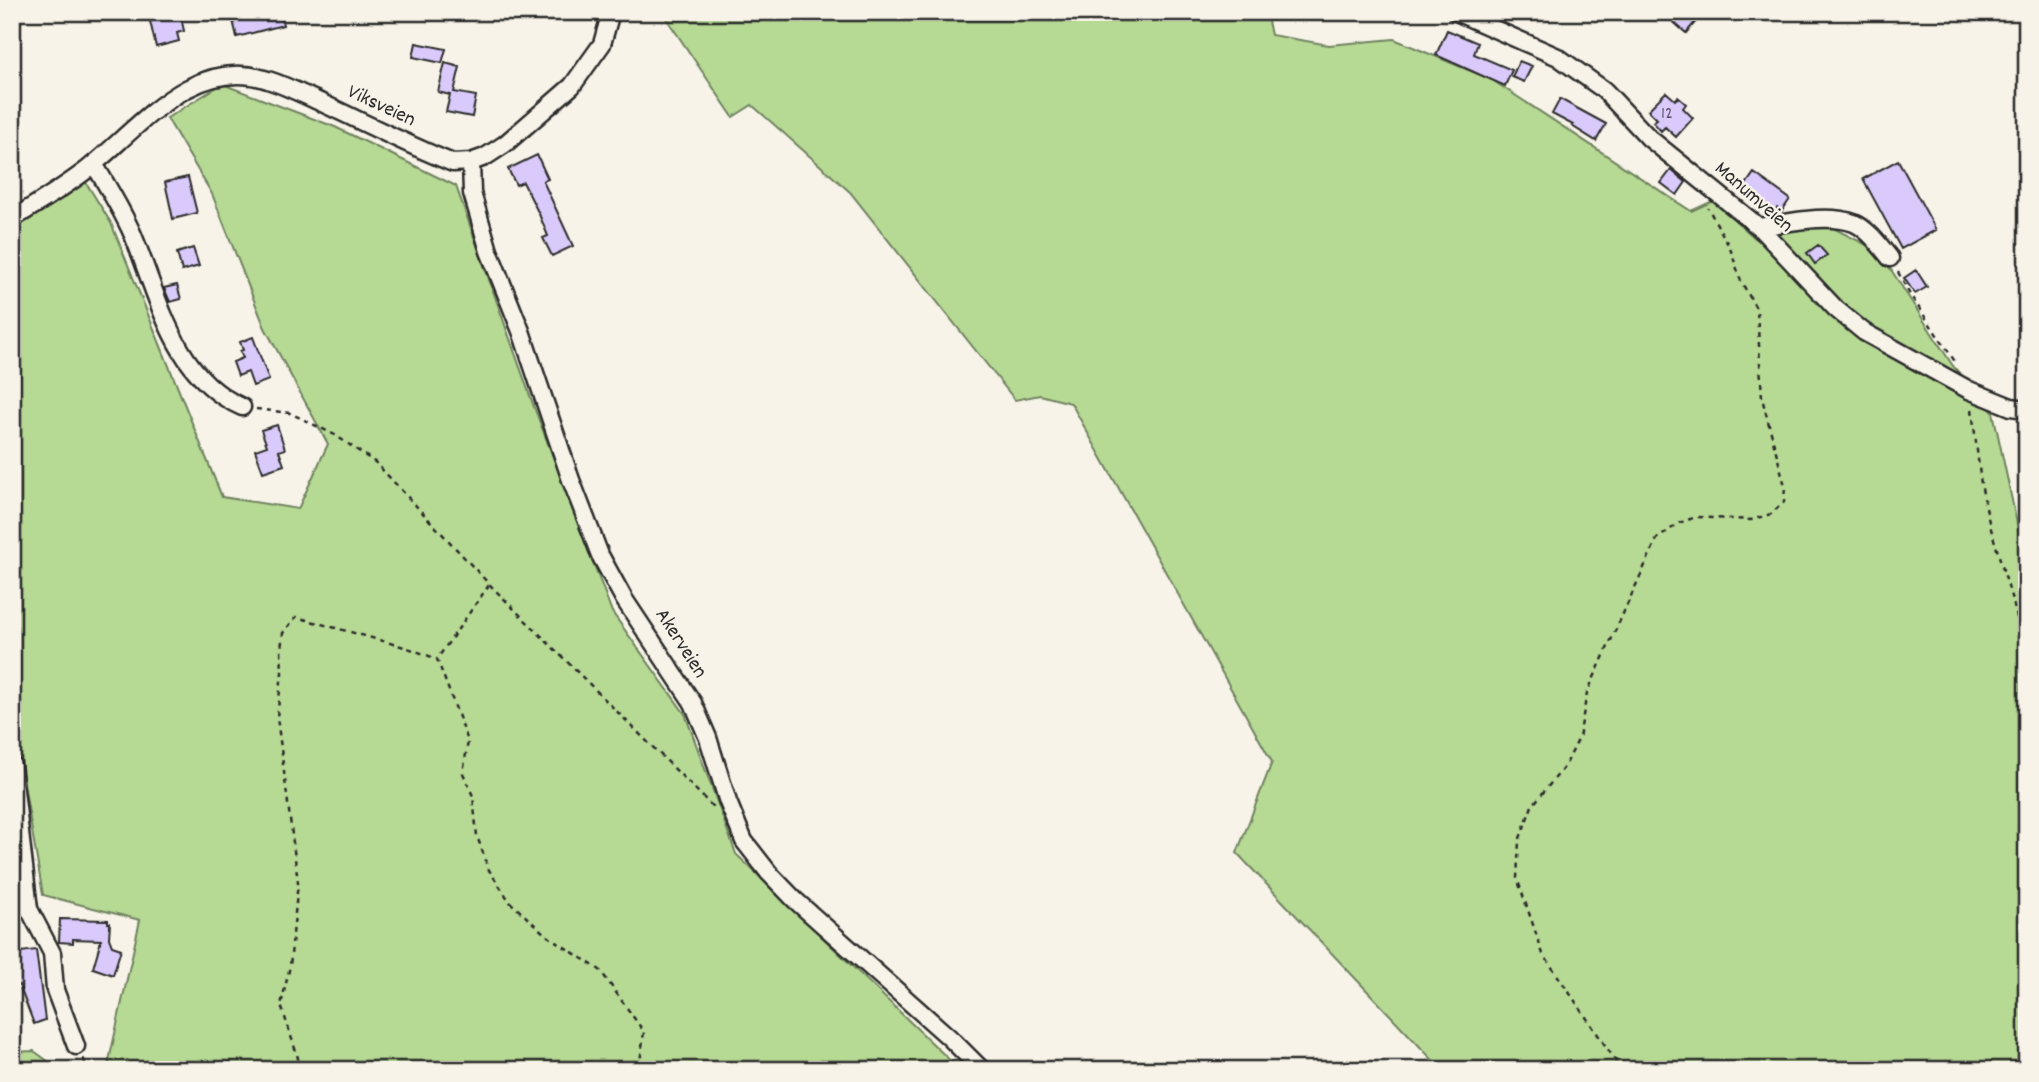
<svg xmlns="http://www.w3.org/2000/svg" width="2039" height="1082" font-family="Dekko,sans-serif">
<style>
.green{fill:#b6d994;stroke:#708260;stroke-width:2}
.building{fill:#d9cafb;stroke:#2b2b2b;stroke-width:2}
.lines{fill:none;stroke-linecap:round;stroke-linejoin:round}
.minor-casing{stroke:#2b2b2b;stroke-width:21}
.path{stroke:#2b2b2b;stroke-width:2.5;stroke-dasharray:5 5;stroke-linecap:butt}
.minor{stroke:#f7f3e8;stroke-width:16}
.labels{text-anchor:middle;dominant-baseline:central;stroke-width:5;stroke-linejoin:round;paint-order:stroke}
.number-label{font-size:18px;fill:#56535f}
.street-label{font-size:21px;fill:#2b2b2b;stroke:#f7f3e8}
</style>
<rect width="100%" height="100%" fill="#f7f3e8"/>
<filter id="ink" filterUnits="userSpaceOnUse"><feTurbulence type="fractalNoise" baseFrequency=".0143" numOctaves="2"/><feDisplacementMap in="SourceGraphic" scale="14" xChannelSelector="R" yChannelSelector="G"/><feConvolveMatrix kernelMatrix="1 2 1 2 8 2 1 2 1" color-interpolation-filters="sRGB"/></filter>
<g filter="url(#ink)">
<path class="green" d="M662,12H1266L1271,35L1329,45L1394,39L1492,80L1691,211L1713,201L1756,239L1821,222L1879,251L1953,366L1993,412L2027,570V1070H1442L1237,853L1272,762L1071,403L1040,395L1015,400L850,192L752,105L733,117Z
M222,84L335,127L456,186L534,407L612,612L685,714L736,854L960,1070H107L140,920L43,895L12,714V227L85,181L111,223L222,497L298,509L328,444L265,328L212,194L167,118Z
M34,1051L60,1070H14L12,1052Z"/>
<path class="building" d="M168,12H172L173,19L181,17L184,31L177,33L179,41L156,47L149,17Z
M231,12H280L283,25L237,37Z
M1662,12H1704L1686,33Z
M1447,30L1478,43L1474,54L1512,70L1505,86L1436,55Z
M416,43L446,49L442,63L413,57Z
M1519,61L1532,66L1524,82L1512,77Z
M445,63L460,67L454,92L476,96L472,117L446,112L450,95L438,92Z
M1666,92L1675,100L1678,97L1686,104L1683,108L1693,118L1676,137L1665,127L1661,131L1653,122L1657,119L1648,110Z
M1560,99L1606,124L1596,141L1572,126L1573,125L1552,114Z
M537,155L548,179L543,181L573,246L552,256L543,238L548,236L539,214L523,182L516,185L508,169Z
M1898,160L1936,230L1901,249L1863,179Z
M1671,170L1686,182L1677,195L1661,183Z
M1754,173L1790,199L1782,211L1777,208L1773,213L1742,190Z
M188,177L197,213L173,219L165,182Z
M1818,245L1827,255L1815,264L1807,253Z
M193,248L199,266L182,271L177,253Z
M1916,270L1927,287L1915,294L1904,278Z
M177,285L181,299L170,302L164,288Z
M253,337L269,380L253,386L248,372L238,376L233,362L243,358L240,351L243,350L240,342Z
M277,425L285,449L279,451L284,465L263,472L255,450L267,446L261,430Z
M60,919L108,920V923H110L109,938L112,946L121,949L113,975L93,968L101,940L73,939V943L59,942Z
M36,950L45,1020L34,1024L19,985L16,986L12,953Z"/>
<g class="lines">
<defs>
<path id="minor" d="M1456,12L1558,57L1604,90L1649,138L1759,227L1836,309L1864,332L1969,390L2011,407L2027,409
M471,162L472,193L489,251L521,331L571,480L600,555L624,599L693,703L708,738L728,802L744,841L769,873L795,900L951,1039L982,1070
M94,164C108,187 122,210 133,235C159,298 174,377 242,407
M12,219C37,204 61,189 84,172C137,131 192,54 268,80C287,86 304,95 322,103C365,123 408,145 453,163L471,162L485,157L505,144L572,86L602,44L611,12
M1759,227C1787,223 1827,213 1854,223C1868,229 1880,246 1890,258
M12,765L29,909L52,953L55,990L76,1046"/>
</defs>
<use href="#minor" class="minor-casing"/>
<path class="path" d="M1898,272L1909,293L1956,363
M256,409L290,413L335,435L376,463L490,585L713,807
M1972,409L1981,484L1989,522L2027,651
M489,585L437,659L468,741L463,773L473,796L477,836L489,870L510,902L546,935L600,970L644,1032L639,1070
M83,1058L89,1070
M297,1070L298,1058L281,1005L290,966L298,882L277,717L282,673L281,649L283,633L296,617L408,648L437,659
M1622,1070L1543,954L1517,878L1519,841L1532,806L1565,766L1579,738L1587,693L1657,539L1679,523L1696,517L1751,520L1771,514L1784,502L1785,486L1762,398L1757,310L1741,281L1730,248L1708,208"/>
<use href="#minor" class="minor"/>
</g>
</g>
<g class="labels">
<g class="number-label">
<text x="1667" y="114">12</text>
</g>
<g class="street-label">
<text transform="translate(381 107) rotate(25)">Viksveien</text>
<text transform="translate(1753 198) rotate(41)">Manumveien</text>
<text transform="translate(680 644) rotate(57)">Akerveien</text>
</g>
</g>
<rect width="2039" height="1082" fill="none" stroke="#f7f3e8" stroke-width="42"/>
<rect x="21" y="21" width="1997" height="1040" fill="none" stroke="#2b2b2b" stroke-width="2.5" filter="url(#ink)"/>
</svg>
